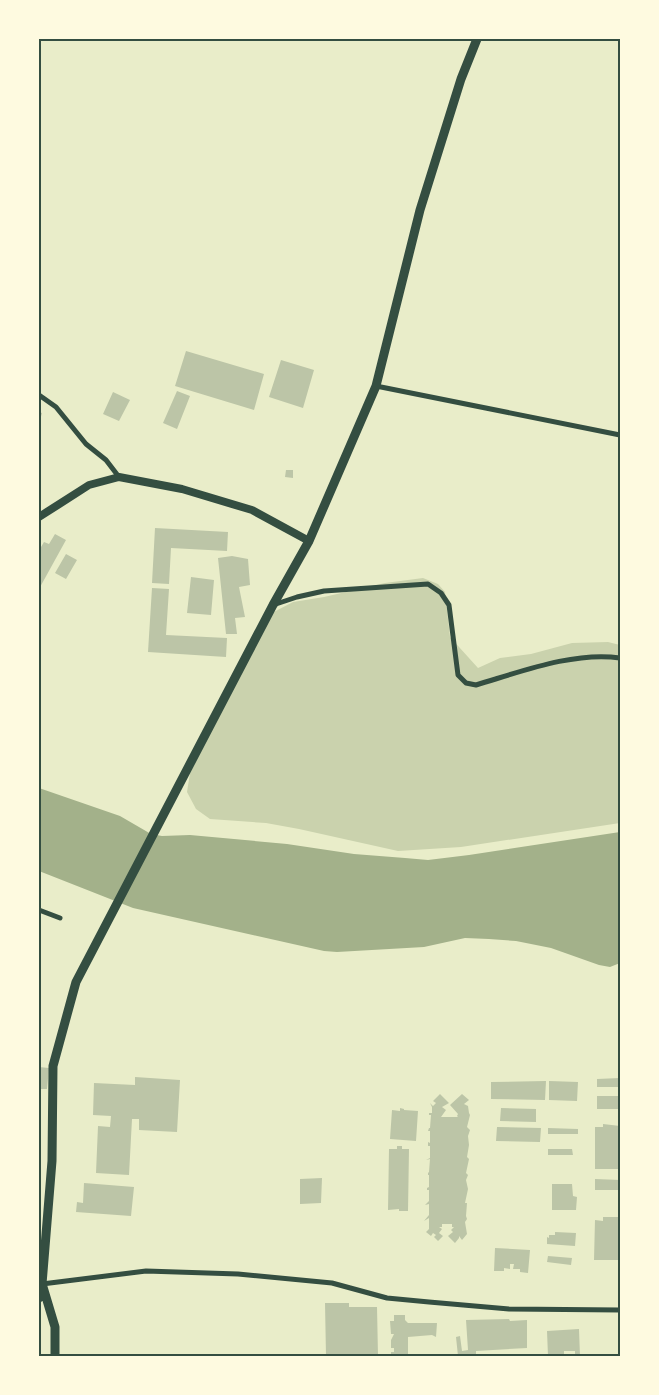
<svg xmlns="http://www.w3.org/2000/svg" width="659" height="1395" font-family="Roboto,sans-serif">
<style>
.green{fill:#cad2ad}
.water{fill:#a3b18a}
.building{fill:#bcc5a7}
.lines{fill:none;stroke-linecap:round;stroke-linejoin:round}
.minor{stroke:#344e41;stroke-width:5}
.tertiary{stroke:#344e41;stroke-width:8}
.secondary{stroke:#344e41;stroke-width:9}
.neatline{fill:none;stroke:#344e41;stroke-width:2}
</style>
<rect width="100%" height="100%" fill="#e9edc9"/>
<path class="green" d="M423,578L438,584L445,592L450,637L478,668L500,658L531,654L572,643L608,642L620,645V823L461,847L398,851L299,829L266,823L210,819L196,809L187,792L190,773L270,614L293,602L324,597L385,583Z"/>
<path class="water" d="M39,788L120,816L151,834L162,836L190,835L287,844L354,854L405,858L428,860L469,855L620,832V963L610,967L599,965L551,948L516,941L489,939L465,938L424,947L337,952L324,951L133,908L39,871Z"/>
<path class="building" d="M186,351L264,374L254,410L175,386Z
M281,360L314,370L303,408L269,397Z
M177,391L190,396L177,429L163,423Z
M113,392L130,400L119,421L103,414Z
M39,412L42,413L39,424Z
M286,470H293V478L285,477Z
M155,528L228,532L227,551L171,548L169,584L152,583Z
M55,534L66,540L39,589V546L41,547L44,542L49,544Z
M66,554L77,560L66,579L55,573Z
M232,556L248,559L250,585L239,587L245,617L235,618L237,634H226L218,558Z
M191,577L214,580L211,615L187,613Z
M152,588L169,589L166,635L227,638L226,657L148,652Z
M39,1067L49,1068L47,1089H39Z
M135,1077L180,1080L177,1132L139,1130V1119H132L129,1175L96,1173L98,1126L110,1127L111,1116L93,1115L94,1083L135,1085Z
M620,1078V1087H597V1079Z
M546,1081L545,1100L491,1099V1082Z
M549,1081L578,1082L577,1101L549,1100Z
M440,1094L449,1103L442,1107L446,1110L441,1117H458L457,1116L458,1114L450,1105L462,1094L469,1100L464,1104L468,1106L469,1113L470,1115L467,1127L470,1130L468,1136L469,1145L467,1157L469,1159L466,1173L468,1175L466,1180L468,1189L465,1203H467L466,1216L467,1219L465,1222L467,1234L462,1240L459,1236V1238L455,1243L448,1236L453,1232L451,1230L454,1227H452V1224H442V1227H439L442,1229L439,1233L443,1236L438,1241L434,1237L436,1235L433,1233L431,1236L426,1232L429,1229V1218L424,1221L429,1215V1204L425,1205L429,1201V1190H427V1188L429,1187V1175H428V1173L429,1172L430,1159L426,1160L430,1158V1146H428V1142L430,1143V1131H428L429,1128H430L431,1115H429V1113H432V1107L430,1103L433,1106L436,1103L433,1101Z
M597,1096H620V1109H597Z
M400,1108L404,1109V1110L418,1111L416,1141L390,1139L392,1110L400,1111Z
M501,1108L536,1109V1122L500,1121Z
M603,1124L620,1126V1169H595V1127H603Z
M497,1127L541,1128L540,1142L496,1141Z
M548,1128L578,1129V1134H548Z
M397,1146H402V1149H409L408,1211H399V1209L388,1210L389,1149H397Z
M548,1149H572L573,1155H548Z
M322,1178L321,1203L300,1204V1179Z
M595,1179L620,1180V1190H595Z
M84,1183L134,1187L131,1216L76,1212L77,1202L83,1203Z
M552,1184H572L573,1196L577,1197L576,1210H552Z
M603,1217H620L619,1260H594L595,1220L603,1221Z
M555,1232L576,1233L575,1246L547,1244V1237L549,1238V1235H555Z
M495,1248L530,1250L528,1273L520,1272V1269H513L514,1264H510V1269L504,1268V1271H494Z
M548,1256L572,1258L571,1265L547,1262Z
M325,1303H349V1307H377L378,1356H326Z
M394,1315H405V1320L408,1323H437L436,1337L432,1335L408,1337V1356H391V1352H394V1348H391V1340L394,1334H391L390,1321H394Z
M509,1319L510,1321L527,1320V1348L476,1351V1356H458L456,1337L460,1336L462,1351L468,1350L466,1320Z
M579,1329L580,1356H575V1351H564V1356H548L547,1331Z"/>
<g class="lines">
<path class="minor" d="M376,386L620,435
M39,395L56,407L86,444L106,460L119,477
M273,605L297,597L324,591L428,584L441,593L449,605L458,675L466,683L476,685C520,672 575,651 620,658
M39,910L60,918
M42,1284L146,1271L238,1274L332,1283L387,1298L429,1302L509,1309L620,1310"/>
<path class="tertiary" d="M39,517L89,485L119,477L182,489L252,510L309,541"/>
<path class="secondary" d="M43,1287L55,1327V1356
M39,1298L42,1284L52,1161L53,1066L76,982L273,605L309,541L376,386L420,210L461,79L477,39"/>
</g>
<rect width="659" height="1395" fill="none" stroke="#fefae0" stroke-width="80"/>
<rect x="40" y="40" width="579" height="1315" class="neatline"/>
</svg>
